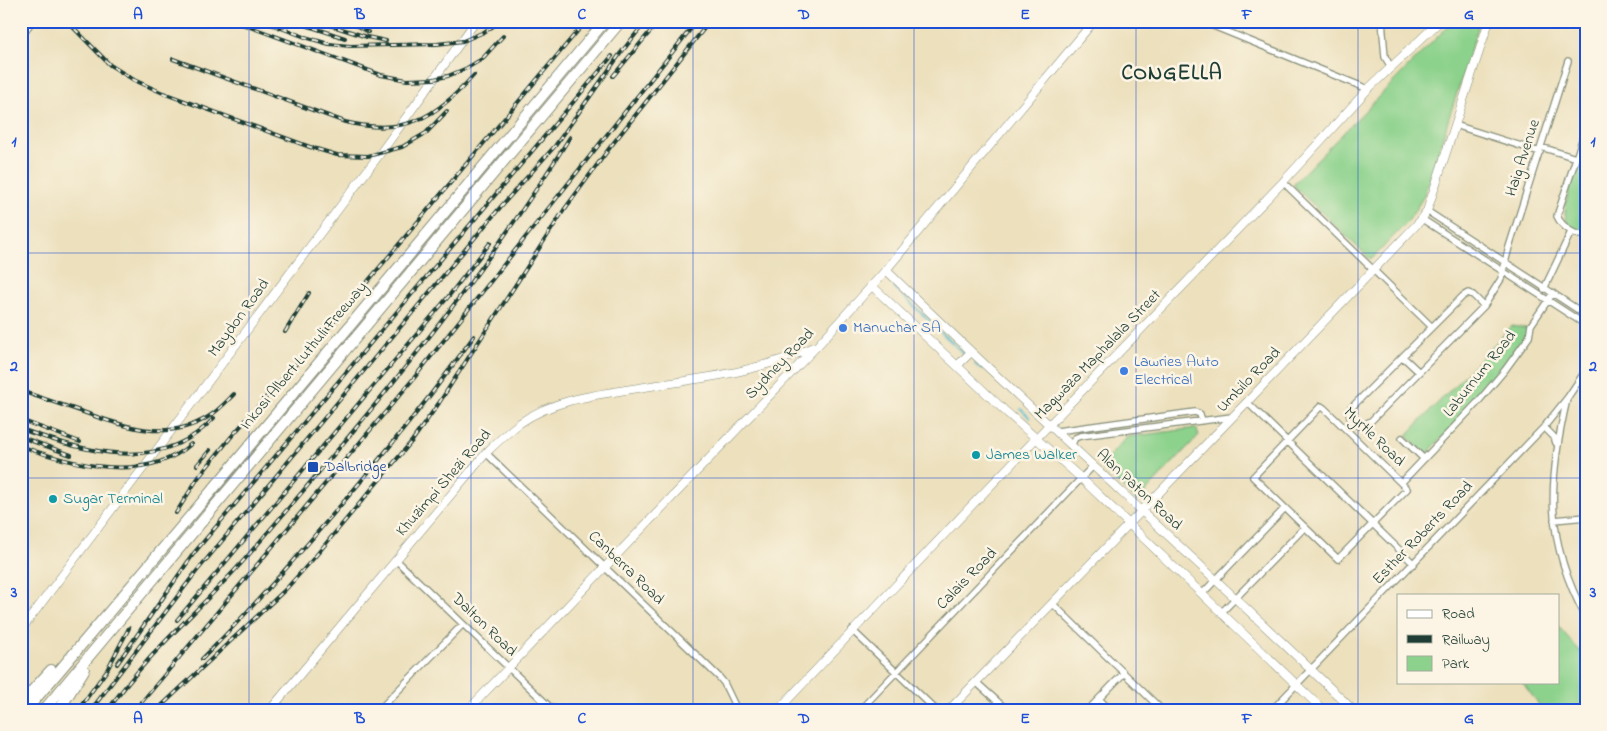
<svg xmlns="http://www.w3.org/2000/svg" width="1607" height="731" font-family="'Indie Flower',sans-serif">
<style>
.green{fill:#8cd28c;stroke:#568860}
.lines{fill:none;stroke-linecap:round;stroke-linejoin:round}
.stream{stroke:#4fbacb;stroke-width:2}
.street-casing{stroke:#868e78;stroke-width:8}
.secondary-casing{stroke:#868e78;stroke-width:9}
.highway-casing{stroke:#868e78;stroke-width:12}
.street{stroke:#fff;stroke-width:5.5}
.secondary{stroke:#fff;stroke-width:8}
.highway{stroke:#fff;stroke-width:10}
.rail-casing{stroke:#1f3d34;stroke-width:4}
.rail{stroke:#fcf5e5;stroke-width:2;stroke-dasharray:5.5;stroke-linecap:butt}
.grid{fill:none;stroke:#1d4ed8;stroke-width:1;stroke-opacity:0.55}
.shop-dot{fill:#3f7fe0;stroke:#fcf5e5;stroke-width:2}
.culture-dot{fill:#0f9aa8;stroke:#fcf5e5;stroke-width:2}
.transit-dot{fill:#1a4fb4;stroke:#fcf5e5;stroke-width:2}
.labels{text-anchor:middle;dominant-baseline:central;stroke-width:5;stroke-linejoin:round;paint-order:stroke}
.street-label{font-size:16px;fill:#1f3d34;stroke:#fcf5e5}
.shop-label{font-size:16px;fill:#366cbe;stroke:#fcf5e5;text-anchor:start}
.culture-label{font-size:16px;fill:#0d838f;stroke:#fcf5e5;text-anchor:start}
.transit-label{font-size:16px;fill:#164399;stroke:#fcf5e5;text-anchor:start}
.district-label{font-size:21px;font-weight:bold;letter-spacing:1px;fill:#1f3d34;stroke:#fcf5e5}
.neatline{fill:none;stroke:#1d4ed8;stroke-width:2}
.grid-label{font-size:16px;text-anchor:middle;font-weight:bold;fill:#1d4ed8}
</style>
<rect width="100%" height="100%" fill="#fcf5e5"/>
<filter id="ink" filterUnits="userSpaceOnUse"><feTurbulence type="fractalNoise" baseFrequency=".02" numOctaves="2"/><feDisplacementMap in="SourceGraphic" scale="10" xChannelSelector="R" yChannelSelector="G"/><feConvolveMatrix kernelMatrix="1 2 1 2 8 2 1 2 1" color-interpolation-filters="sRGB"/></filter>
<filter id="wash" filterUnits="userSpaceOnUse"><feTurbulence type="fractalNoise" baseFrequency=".0096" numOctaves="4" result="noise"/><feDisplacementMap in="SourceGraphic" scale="20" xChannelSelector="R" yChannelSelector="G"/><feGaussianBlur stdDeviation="1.12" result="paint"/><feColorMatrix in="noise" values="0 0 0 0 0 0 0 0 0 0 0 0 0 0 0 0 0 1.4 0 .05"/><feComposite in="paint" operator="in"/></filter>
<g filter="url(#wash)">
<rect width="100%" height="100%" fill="#ece0bd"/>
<path class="green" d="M1453,21H1480L1424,196L1409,220L1373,258L1370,259L1295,187L1294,183Z
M1586,139V230L1576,232C1569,227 1565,220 1565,212C1566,191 1579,160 1586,139Z
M1512,326L1526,328L1529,331L1528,335C1497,378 1462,416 1426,455L1406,436Z
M1196,428L1199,435L1137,501L1100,466L1127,437Z
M1558,626L1586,658V710H1543L1522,682H1558Z"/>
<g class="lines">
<path class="stream" d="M894,287L964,354
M975,364L982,370
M1021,409L1030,418"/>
</g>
</g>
<g filter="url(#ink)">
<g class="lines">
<defs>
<path id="street" d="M1201,21L1368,89
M1382,21L1385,57L1391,67
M21,37L32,21
M1455,125L1540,152
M1586,128L1557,216C1562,227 1574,235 1586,236
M1541,147L1576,158
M1283,182L1432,327
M1427,211L1586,315
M1422,219L1586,325
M1544,289L1571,232
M1484,306L1473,295L1468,293L1463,296L1351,408C1347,417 1352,424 1361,426L1371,421L1484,306L1501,279L1509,247L1568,61
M1403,357L1419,372
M1567,399C1548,481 1544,541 1586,617
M1247,402L1414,564
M1321,406L1324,408L1407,489L1338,559L1253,477Z
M1544,427L1554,437L1556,443
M1057,431L1195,412L1200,414L1202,421
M1402,438L1424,459
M1071,446L1075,438L1080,436L1232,417
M486,453L719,677L724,683L737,710
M1402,482L1477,403L1505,370L1529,337L1531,325L1553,293
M1554,520L1586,517
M396,560L553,710
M1202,594L1284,509
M1052,603L1162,710
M1221,613L1304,528
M852,630L936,710
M976,682L1007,710
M1099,699L1110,710
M276,702L284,710
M379,710L463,624
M860,710L1093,466
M1088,710L1124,673
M1272,710L1544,427L1568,397L1586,370"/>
<path id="secondary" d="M886,270C1039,419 1199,561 1353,710
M871,285L1004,410L1081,478L1323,710
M958,365L971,352
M21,630L379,155L476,21
M270,710L486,453C497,442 508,432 520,423C553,400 594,395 632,389C693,379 756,374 813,347
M468,710L818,345L886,270L1094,21
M778,710L974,503L1283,182L1368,89L1440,21
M949,710L1247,402L1422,219L1427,211L1489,21"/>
<path id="highway" d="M21,703L51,670
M26,710L209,494L605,21
M44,710L621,21
M59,710L84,670"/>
</defs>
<use href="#street" class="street-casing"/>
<use href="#secondary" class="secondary-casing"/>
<use href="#highway" class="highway-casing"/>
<use href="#street" class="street"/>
<use href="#secondary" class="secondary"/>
<use href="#highway" class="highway"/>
<defs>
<path id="rail" d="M67,21L110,65L134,80L163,93L310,147L337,155L368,156L402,147L426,133L447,111
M234,21L381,75L407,80L434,79L448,76L467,68L482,59L503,36
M262,21L305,37L329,44L350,46L437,44L463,41L484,32L501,21
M293,21L345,38
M317,21L367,37L386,41
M348,21L368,32
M173,59L345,122C404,136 435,119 474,75
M613,76L659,21
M285,332L309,293
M21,391C42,398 62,405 83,412C124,427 168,442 208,417C218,411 226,402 234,394
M21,420L80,442
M21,429C85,452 161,475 214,418
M21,437L71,455
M21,446C72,465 146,484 191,444
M197,465L210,450
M176,513L198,478L231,437L343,311L586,21
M177,620L448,297L490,243
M202,659C251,610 295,559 340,506C387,451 432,395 474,336
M117,664L194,553L612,56
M78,710L107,670L129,628
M91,710L196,572L503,204L555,146L620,54L646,21
M108,710C147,653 200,610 245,559C361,424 476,288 570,137
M135,710L414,378L697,21
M157,710L286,589L313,559L412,441L439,403L564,210L611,146L710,21"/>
</defs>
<use href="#rail" class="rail-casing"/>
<use href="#rail" class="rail"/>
</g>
</g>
<path class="grid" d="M249,21V710M471,21V710M693,21V710M914,21V710M1136,21V710M1358,21V710M21,253H1586M21,478H1586"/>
<g class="shop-dot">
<circle cx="843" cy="328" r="5"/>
<circle cx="1124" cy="371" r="5"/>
</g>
<g class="culture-dot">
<circle cx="976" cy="455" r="5"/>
<circle cx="53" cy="499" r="5"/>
</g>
<rect class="transit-dot" x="307" y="461" width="12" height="12" rx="2.5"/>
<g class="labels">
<g class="street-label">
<text transform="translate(1523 158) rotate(-72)">Haig Avenue</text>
<text transform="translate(239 318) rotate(-54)">Maydon Road</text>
<text transform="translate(1098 355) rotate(-46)">Magwaza Maphalala Street</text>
<text transform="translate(304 356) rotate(-50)">Inkosi Albert Luthuli Freeway</text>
<text transform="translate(780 364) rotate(-46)">Sydney Road</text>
<text transform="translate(1480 374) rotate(-51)">Laburnum Road</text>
<text transform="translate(1249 380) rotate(-46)">Umbilo Road</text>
<text transform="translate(1374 437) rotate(44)">Myrtle Road</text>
<text transform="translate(444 483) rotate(-49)">Khuzimpi Shezi Road</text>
<text transform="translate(1139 490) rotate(43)">Alan Paton Road</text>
<text transform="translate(1423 533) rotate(-46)">Esther Roberts Road</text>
<text transform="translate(626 568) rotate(44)">Canberra Road</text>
<text transform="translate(967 579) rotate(-46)">Calais Road</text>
<text transform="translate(484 625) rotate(44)">Dalton Road</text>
</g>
<g class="shop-label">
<text x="853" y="328">Manuchar SA</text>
<text x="1134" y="362">Lawries Auto<tspan x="1134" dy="18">Electrical</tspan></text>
</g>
<g class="culture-label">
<text x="986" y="455">James Walker</text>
<text x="63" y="499">Sugar Terminal</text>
</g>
<g class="transit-label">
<text x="324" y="467">Dalbridge</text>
</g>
<g class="district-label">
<text x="1172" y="74">CONGELLA</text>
</g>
</g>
<rect width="1607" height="731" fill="none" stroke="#fcf5e5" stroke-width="55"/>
<rect x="1397" y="594" width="162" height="90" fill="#fcf5e5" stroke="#a4ab9e"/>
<rect x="1407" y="610" width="25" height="8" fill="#ffffff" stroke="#a4ab9e"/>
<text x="1442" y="618" font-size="15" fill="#1f3d34">Road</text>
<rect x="1407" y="635" width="25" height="8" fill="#1f3d34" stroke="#a4ab9e"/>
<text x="1442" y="644" font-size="15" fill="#1f3d34">Railway</text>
<rect x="1407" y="656" width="25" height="15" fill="#8cd28c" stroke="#a4ab9e"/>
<text x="1442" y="668" font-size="15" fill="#1f3d34">Park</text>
<rect x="28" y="28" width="1552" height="676" class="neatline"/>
<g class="grid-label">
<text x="138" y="19">A</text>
<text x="360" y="19">B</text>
<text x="582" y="19">C</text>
<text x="804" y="19">D</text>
<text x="1025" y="19">E</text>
<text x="1247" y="19">F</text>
<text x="1469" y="19">G</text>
<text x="14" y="146">1</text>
<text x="1593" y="146">1</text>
<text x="14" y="371">2</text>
<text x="1593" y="371">2</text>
<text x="14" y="597">3</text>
<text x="1593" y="597">3</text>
<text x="138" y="723">A</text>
<text x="360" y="723">B</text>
<text x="582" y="723">C</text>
<text x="804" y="723">D</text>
<text x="1025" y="723">E</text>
<text x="1247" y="723">F</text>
<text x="1469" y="723">G</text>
</g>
</svg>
